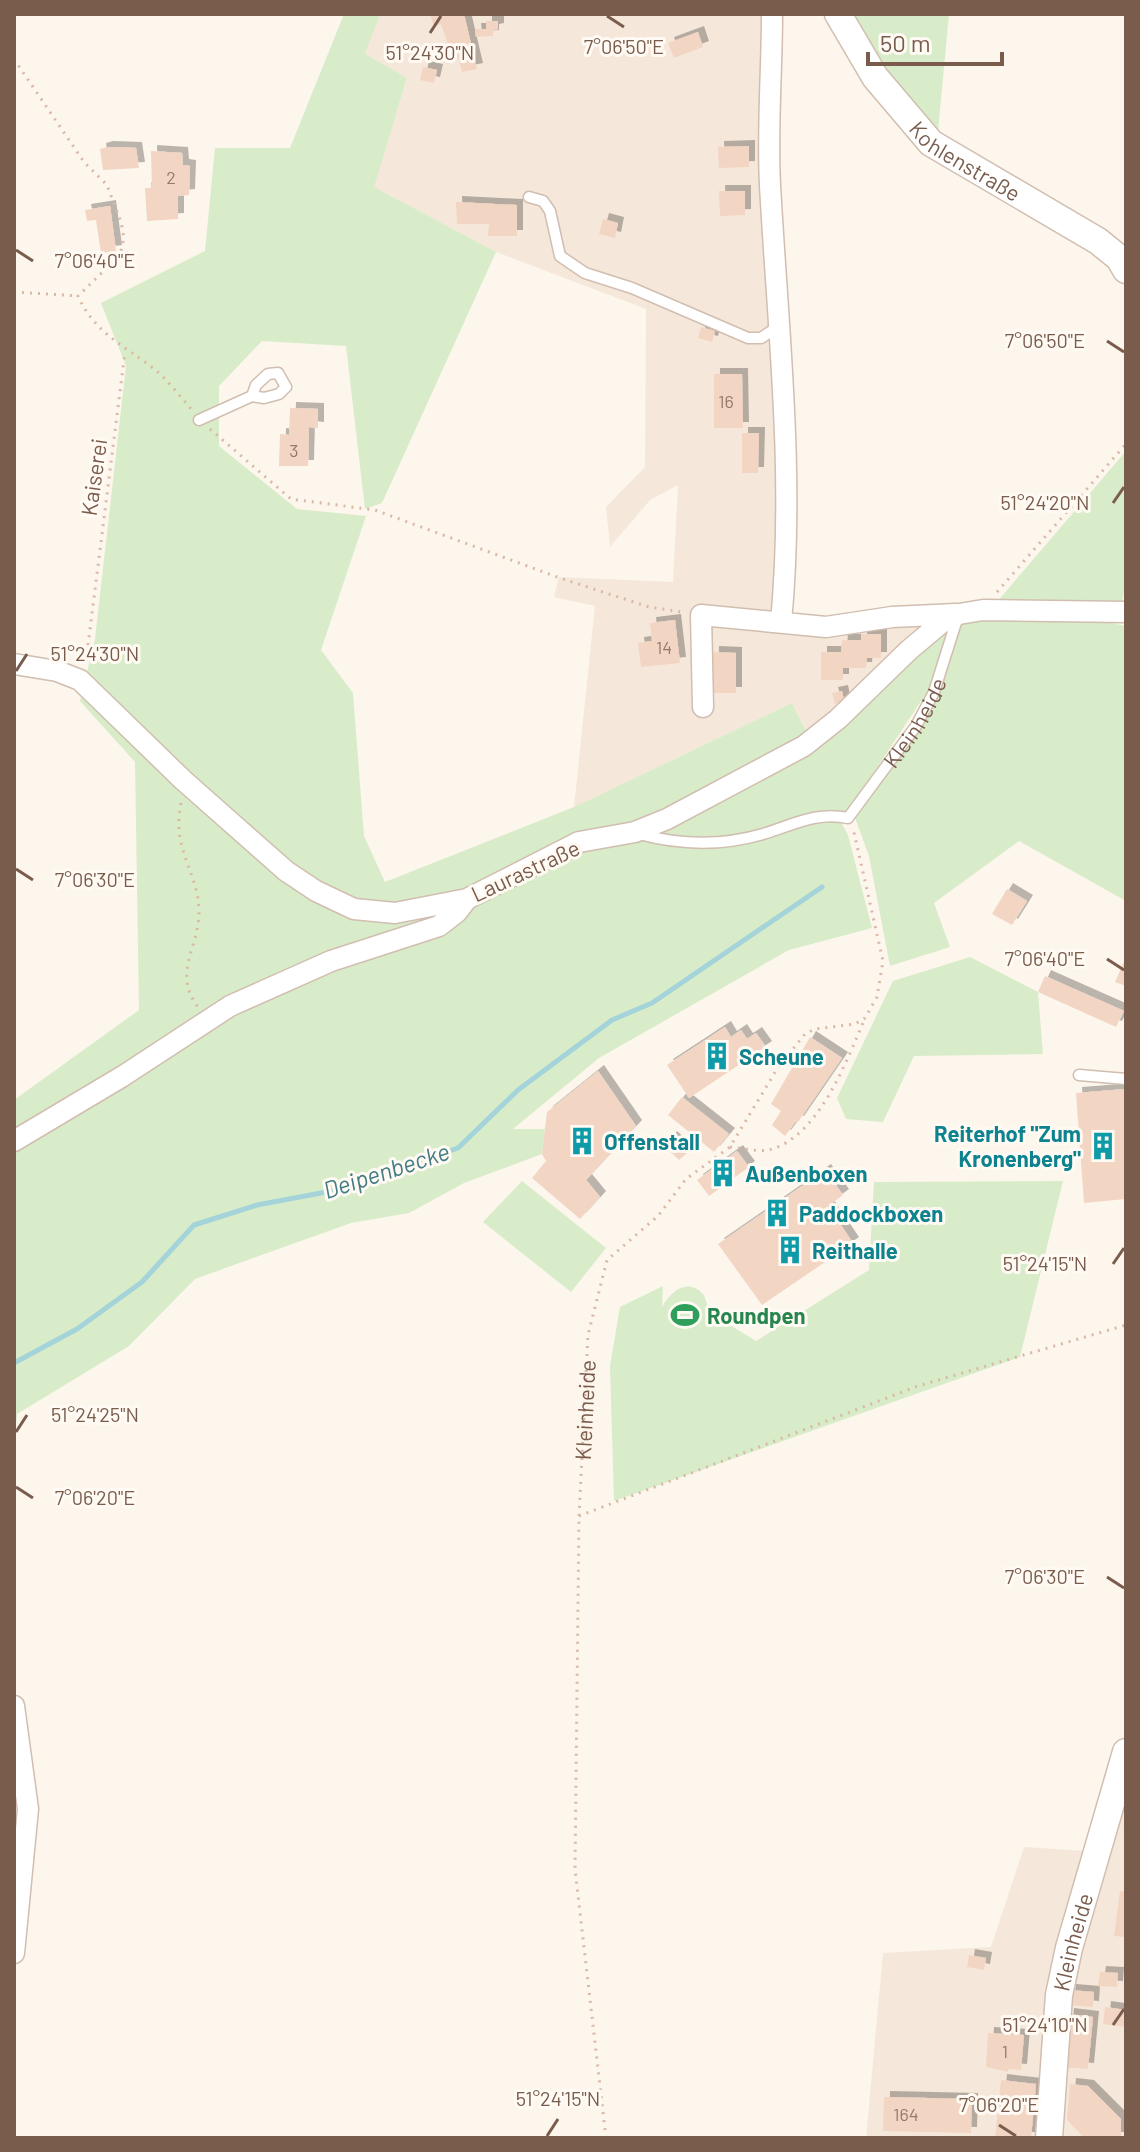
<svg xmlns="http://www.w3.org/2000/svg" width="1140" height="2152" font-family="Barlow,sans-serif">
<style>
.residential{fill:#f5e8da}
.green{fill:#d8ecc9}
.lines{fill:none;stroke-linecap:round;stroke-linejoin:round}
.stream{stroke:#a5d3da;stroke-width:5}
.building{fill:#f3d5c3;filter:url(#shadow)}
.service-casing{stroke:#d1beb0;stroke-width:13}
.minor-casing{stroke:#d1beb0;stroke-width:23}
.tertiary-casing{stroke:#d1beb0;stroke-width:29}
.path{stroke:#d9b8a5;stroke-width:3;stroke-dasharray:2 6;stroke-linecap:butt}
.service{stroke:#fff;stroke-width:10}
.minor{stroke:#fff;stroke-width:20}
.tertiary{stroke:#fff;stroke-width:26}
.ticks{fill:none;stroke:#7a5c4d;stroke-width:3}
.labels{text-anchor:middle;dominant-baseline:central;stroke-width:6;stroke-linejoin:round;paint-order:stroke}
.number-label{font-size:18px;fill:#987a6a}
.street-label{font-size:22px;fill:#7a5c4d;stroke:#fffaf3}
.culture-label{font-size:22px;font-weight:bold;fill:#0d838f;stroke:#fffaf3;text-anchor:start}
.leisure-label{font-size:22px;font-weight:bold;fill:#27864d;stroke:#fffaf3;text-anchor:start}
.water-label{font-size:24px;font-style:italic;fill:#437c86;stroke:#fffaf3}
.ticks-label{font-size:20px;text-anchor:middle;fill:#7a5c4d;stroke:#fffaf3;stroke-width:6;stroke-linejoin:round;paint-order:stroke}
</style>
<defs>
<filter id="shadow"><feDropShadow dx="6" dy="-6" stdDeviation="0" flood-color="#0004"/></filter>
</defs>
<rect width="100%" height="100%" fill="#fdf6ec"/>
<path class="residential" d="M380,14H764L781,464L774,628L936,617L809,735L792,703L574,807L595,606L554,597L559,577L673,582L678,485L650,500L610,547L606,507L645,467L646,309L496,252L373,187L407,79L364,54Z
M1126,1786V2138H866L883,1953L991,1947L1024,1847L1102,1852Z"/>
<path class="green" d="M344,14H380L365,54L407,78L374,187L496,252L382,503L365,509L346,346L262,341L219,386V446L297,509L366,516L321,650L353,693L364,836L385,882L574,807L792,703L814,746L950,625L931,686L841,822L848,835L872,928L789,950L599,1058L513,1129H545L542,1154L464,1183L409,1213L351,1223L195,1279L129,1346L17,1414L14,1453V1100L139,1010L135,762L80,701L95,639L126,366L101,303L205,251L215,148H290Z
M848,14H949L938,132L905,100Z
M1126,451V581L1122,603H996Z
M1035,617L1089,618L1126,626V901L1019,841L934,903L950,947L890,966L869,856L854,815L940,690L962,621Z
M970,957L1038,992L1043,1054L914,1056L883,1122L846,1119L837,1098L893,981Z
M522,1181L606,1248L571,1292L483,1222Z
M1063,1181L1020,1357L614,1501L610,1366L620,1307L663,1286L662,1307C670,1292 687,1277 703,1294C706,1298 706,1303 708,1306C717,1320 743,1332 756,1341L869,1270L874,1182Z"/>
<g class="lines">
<path class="stream" d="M14,1363L77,1329L142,1282L194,1225L257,1205L337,1190L458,1148L518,1090L612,1020L652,1003L822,887"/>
</g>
<path class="building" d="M430,14H464L477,69L462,72L458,58L453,59L441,24L434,27Z
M486,21H498V29L493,30V36L476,37L475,29H486Z
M698,32L703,47L674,58L668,43Z
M423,67L437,70L434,83L420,80Z
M749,146V167L719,168L718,147Z
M107,147L136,148L139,168L103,170L100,149Z
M151,151L182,153L183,165L190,166L189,195L178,196V219L147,221L145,188H152Z
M719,191H745V215L720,216Z
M456,202L517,205V236H488L489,224H457Z
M110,206L116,251L101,253L96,220L87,221L85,210Z
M603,219L618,223L615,238L599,234Z
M701,327L715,331L712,342L698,338Z
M714,374H742L743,428H714Z
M290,408L318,409V428L309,427L308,466H279L280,434L289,435Z
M742,433H759L758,473H742Z
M675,620L680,663L641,667L638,643L652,641L650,623Z
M861,634H881V658H867L866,668H843V680H821V652H841L842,640H861Z
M713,652L736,653V693H712Z
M842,691L844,701L835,704L832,693Z
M1007,889L1027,901L1012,925L992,914Z
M1126,957V986L1115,982Z
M1045,976L1124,1011L1116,1027L1038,992Z
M725,1027L731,1037L741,1030L747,1039L756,1033L766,1047L689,1098L667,1065Z
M810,1037L842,1058L798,1122L796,1121L785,1136L772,1125L781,1111L771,1104Z
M598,1071L636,1126L586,1180L600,1197L580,1219L532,1178L546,1161L542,1154L547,1112Z
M1126,1089V1199L1084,1203L1076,1093Z
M682,1097L729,1134L714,1152L668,1115Z
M671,1137L688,1152L679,1160L664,1146Z
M737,1151L749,1167L709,1196L697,1180Z
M825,1170L843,1195L828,1206L853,1243L762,1305L718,1244Z
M1120,1891L1126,1892V1937L1114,1936Z
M969,1955L986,1958L984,1970L967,1967Z
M1100,1972L1118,1973L1117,1987L1098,1986Z
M1070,1990L1094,1992L1093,2007L1068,2005Z
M1105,2007L1126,2010V2027L1103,2024Z
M1068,2014L1093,2017L1088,2069L1063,2067Z
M988,2033L1024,2035L1021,2070L1008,2069V2072L986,2067Z
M1001,2080L1036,2084L1031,2138H995Z
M1070,2084L1088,2086L1121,2119V2138H1084L1071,2124L1067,2120Z
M884,2097L972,2099L971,2133L883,2131Z"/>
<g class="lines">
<defs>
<g id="service">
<path d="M529,197L543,201L550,211L560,256L585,273L632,288L748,338H761L779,326"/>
<path d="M199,420L252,396L256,385L268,374L278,373L286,387L279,394L264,398L252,396"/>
<path id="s2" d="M639,834C680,845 722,846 763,834C793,825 817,811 848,818L916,726L934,692L958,616"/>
<path d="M1079,1075L1126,1079"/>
</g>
<path id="minor" d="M772,14C772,71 767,128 770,185C778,330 795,477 781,622
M14,664L57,671L80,680L183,780L286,871L316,891L354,909L395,913L467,899L579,842L635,832L667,819L804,746L838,719L909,650L940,624L959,614L983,610L1126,612
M703,707L701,615L826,627L892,617L956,614
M14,1141L123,1076L230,1006L331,961L439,926L457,912L467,899
M14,1706L28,1809L14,1953"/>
<g id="tertiary">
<path id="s3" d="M838,14L875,77L931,143L1098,241L1119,258L1126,270"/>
<path id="s4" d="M1049,2138L1059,1995L1069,1948L1126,1752"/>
</g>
</defs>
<use href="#service" class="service-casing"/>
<use href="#minor" class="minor-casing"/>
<use href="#tertiary" class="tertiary-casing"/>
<g class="path">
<path d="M14,59L84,162L107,185L121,222L124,238L120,255L78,296C94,332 123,345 153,368C167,379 179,395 191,409"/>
<path d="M14,292L78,296"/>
<path d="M210,429L291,499L375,510L560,578L649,607L682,612"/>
<path d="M997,592L1126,444"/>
<path d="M86,661L125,352"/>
<path d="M181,803C171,850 199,873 199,912C199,948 172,973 198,1007"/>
<path d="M730,1147C741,1148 757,1152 768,1150C818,1139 847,1060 865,1018"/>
<path d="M579,1516L918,1386L1126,1325"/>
<path id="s1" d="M606,2138L575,1869L579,1516L588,1335L607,1260L658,1216L686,1179L730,1147L777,1069L805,1034L815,1029L855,1024L865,1018L877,997L883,961L853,828"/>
</g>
<use href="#service" class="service"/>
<use href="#minor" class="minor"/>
<use href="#tertiary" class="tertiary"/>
</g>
<path class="ticks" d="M607,16L624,27M430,33L441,16M16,250L33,261M1107,341L1124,352M1113,503L1124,487M16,671L27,654M16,869L33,880M1107,959L1124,970M1113,1264L1124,1248M16,1432L27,1415M16,1487L33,1498M1107,1577L1124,1588M1113,2025L1124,2009M999,2125L1016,2136M547,2136L558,2119"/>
<defs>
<symbol id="building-bare" viewBox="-9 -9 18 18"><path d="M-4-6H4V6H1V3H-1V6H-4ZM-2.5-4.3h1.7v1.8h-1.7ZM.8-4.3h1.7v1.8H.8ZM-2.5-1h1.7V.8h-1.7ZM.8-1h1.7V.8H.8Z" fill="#0f9aa8" stroke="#fffaf3" stroke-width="2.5" paint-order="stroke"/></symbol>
<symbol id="stadium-bare" viewBox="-9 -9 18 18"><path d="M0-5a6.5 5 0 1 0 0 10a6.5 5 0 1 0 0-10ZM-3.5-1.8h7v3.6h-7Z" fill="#2e9e5b" stroke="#fffaf3" stroke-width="2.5" paint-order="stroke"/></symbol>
</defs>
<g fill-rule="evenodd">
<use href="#building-bare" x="697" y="1036" width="40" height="40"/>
<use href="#building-bare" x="562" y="1121" width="40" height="40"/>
<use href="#building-bare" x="1083" y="1126" width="40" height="40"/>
<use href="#building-bare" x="703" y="1153" width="40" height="40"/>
<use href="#building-bare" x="757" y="1193" width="40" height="40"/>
<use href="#building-bare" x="770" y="1230" width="40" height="40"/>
<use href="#stadium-bare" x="665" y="1295" width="40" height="40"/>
</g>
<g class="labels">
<g class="number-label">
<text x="171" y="177">2</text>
<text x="726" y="401">16</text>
<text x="294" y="450">3</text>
<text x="664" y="647">14</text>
<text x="1005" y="2051">1</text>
<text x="906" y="2114">164</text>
</g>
<g class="street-label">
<text stroke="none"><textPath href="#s3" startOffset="198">Kohlenstraße</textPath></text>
<text transform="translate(93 477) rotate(-82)">Kaiserei</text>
<text stroke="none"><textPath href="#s2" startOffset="330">Kleinheide</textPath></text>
<text transform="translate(525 870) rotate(-25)">Laurastraße</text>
<text stroke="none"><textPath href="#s1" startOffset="730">Kleinheide</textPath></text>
<text stroke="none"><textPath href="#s4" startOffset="198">Kleinheide</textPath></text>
</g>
<g class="culture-label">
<text x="739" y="1056">Scheune</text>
<text x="1081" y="1133" text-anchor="end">Reiterhof "Zum<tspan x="1081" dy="25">Kronenberg"</tspan></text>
<text x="604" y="1141">Offenstall</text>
<text x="745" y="1173">Außenboxen</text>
<text x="799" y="1213">Paddockboxen</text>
<text x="812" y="1250">Reithalle</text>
</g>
<g class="leisure-label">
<text x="707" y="1315">Roundpen</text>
</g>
<g class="water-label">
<text transform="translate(386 1170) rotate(-18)">Deipenbecke</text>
</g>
</g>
<g class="ticks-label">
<text x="624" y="54">7°06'50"E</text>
<text x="430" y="60">51°24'30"N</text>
<text x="95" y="268">7°06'40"E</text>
<text x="1045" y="348">7°06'50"E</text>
<text x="1045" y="510">51°24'20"N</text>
<text x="95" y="661">51°24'30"N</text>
<text x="95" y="887">7°06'30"E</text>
<text x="1045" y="966">7°06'40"E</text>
<text x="1045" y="1271">51°24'15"N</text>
<text x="95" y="1422">51°24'25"N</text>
<text x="95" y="1505">7°06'20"E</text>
<text x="1045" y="1584">7°06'30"E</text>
<text x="1045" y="2032">51°24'10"N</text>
<text x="558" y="2106">51°24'15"N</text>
<text x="999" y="2112">7°06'20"E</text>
</g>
<rect width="1140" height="2152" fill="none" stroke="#7a5c4d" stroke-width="32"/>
<path d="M868 52v12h134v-12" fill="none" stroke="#7a5c4d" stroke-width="4"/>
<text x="880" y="52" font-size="24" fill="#7a5c4d" stroke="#fffaf3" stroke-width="6" paint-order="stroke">50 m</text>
</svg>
